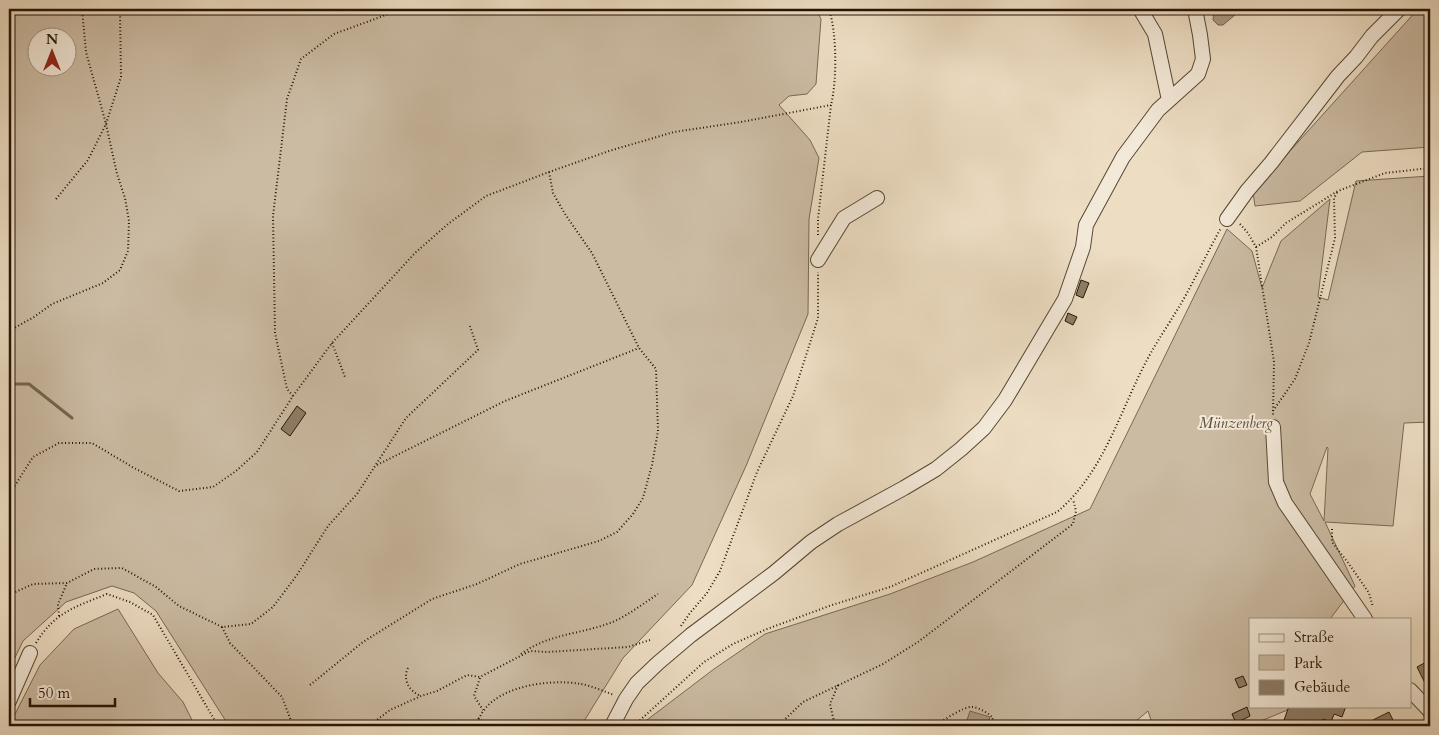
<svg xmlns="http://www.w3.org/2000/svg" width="1439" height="735" font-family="Cardo,serif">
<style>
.green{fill:#cbbba3;stroke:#786854;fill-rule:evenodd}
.water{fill:#a99982;stroke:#746450}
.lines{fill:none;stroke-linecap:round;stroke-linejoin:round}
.stream{stroke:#746450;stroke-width:3}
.building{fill:#8d7d67;stroke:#241504}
.minor-casing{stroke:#564734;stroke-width:16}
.path{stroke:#241504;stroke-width:2;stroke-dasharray:1 2.5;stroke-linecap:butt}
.minor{stroke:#f3e9d8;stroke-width:14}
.labels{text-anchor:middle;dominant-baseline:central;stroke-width:4;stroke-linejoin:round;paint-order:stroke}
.park-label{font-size:15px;font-style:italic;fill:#5e4f3c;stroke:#f3e9d8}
</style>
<rect width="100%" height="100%" fill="#edddc3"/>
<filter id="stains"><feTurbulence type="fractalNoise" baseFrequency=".004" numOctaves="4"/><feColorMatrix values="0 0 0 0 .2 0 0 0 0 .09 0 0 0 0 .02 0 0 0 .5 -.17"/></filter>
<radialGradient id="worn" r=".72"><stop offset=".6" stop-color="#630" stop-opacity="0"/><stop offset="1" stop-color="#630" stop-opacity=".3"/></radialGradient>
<path class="green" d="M9,9H816L821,19L816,84L807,94L789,96L779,105L810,140L819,158L809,219L808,314L746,466L692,585L623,658L581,726H229L156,611L134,593L112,586L66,602L23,641L9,670ZM38,38H68V68H38Z
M1418,9H1430V147L1362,152L1300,201L1255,206L1253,192Z
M1430,176V422L1404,423L1393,526L1325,522L1355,586L1330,619H1250V706H1297L1249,726H1153L1148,711L1130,726H639L714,669L765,634L890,594L973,562L1090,509L1227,229L1252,251L1262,288L1281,241L1330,199L1318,297L1328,300L1356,181ZM1327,447L1328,448L1324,521L1310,494Z
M118,609L158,673L183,702L195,726H9L40,665L74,629Z"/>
<path class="water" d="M1214,9H1242L1223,25H1218L1213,20Z
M970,711L990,717L987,726H965Z"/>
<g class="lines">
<path class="stream" d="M9,384H29L72,418"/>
</g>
<path class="building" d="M1081,280L1089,283L1083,298L1076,295Z
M1068,313L1077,317L1073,325L1065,321Z
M297,406L306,413L290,436L281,429Z
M1430,660V693L1417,667Z
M1243,676L1247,685L1239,688L1235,679Z
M1289,706H1346L1342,717L1334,714L1331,722L1323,719L1320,726L1312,723L1311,726H1282Z
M1247,707L1250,716L1236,723L1232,714Z
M1389,712L1396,726H1377L1373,720Z"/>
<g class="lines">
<g class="minor-casing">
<path id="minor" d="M1140,9L1155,34L1169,100
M1227,219L1247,191L1271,163L1338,76L1356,57L1372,36L1399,9
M818,260L844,218L877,198
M1273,427L1276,482L1285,503L1365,619
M1410,690L1430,711
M9,701L30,653
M612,726L626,699L637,683L658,663L691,635L774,573L811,542L838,524L904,488L936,469L961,449L984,428L1005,400L1065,299L1083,247L1086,225L1123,157L1158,110L1198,74L1203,59L1200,35L1195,9"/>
</g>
<path class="path" d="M1430,143V144
M56,199L88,160L106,124L121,77L120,11
M1240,224L1248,233L1256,247L1274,362L1273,415
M818,235V219L831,105C837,80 837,34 829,9
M1256,247L1272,237L1286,223L1338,191L1385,173L1430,168
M9,331L34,317L52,304L103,283L120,270L128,251L129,221L125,198L117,174L106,124L86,52L82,9
M332,343L345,377
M293,396L287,389L275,333L273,216L287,99L301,59L334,34L402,9
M1273,411L1295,379L1309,343L1335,238L1334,198L1338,191
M377,465L505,401L639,348
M9,495L33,457L59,443H92L134,468L179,491L213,487L236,471L257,452L293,396L332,343L415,253L448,224L486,196L549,172L609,151L674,132L741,122L831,105
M1332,529V542L1349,564L1369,593L1373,607
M9,595L33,584L67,583L94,569L122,568L156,587L179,606L222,627L251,624L273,607L297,575L328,526L357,494L406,418L478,350L470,326
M59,616L58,604L67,583
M681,626L690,613L707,593L720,571L757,472L793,396L818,318V272
M222,627L230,643L282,697L293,726
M36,643C55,612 75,607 107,594L130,602L153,615L218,726
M521,654C549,633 585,634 615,621C630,614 644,603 658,594
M408,668C402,680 410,692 421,696
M480,678L474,696L483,710
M310,685L363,642L432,599L477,584L520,564L599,541L617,532L633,514L643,498L652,465L658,431L656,369L639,348L592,253L565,214L553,193L549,172
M478,718L487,726
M369,726L390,710L421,696L437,691L467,675L480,677L530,651L547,652L628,647L650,640
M477,726C484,687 548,678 581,684C592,686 603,691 614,695
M631,726L638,722L704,662L733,644L767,629L832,605L890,587L1057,512C1104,473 1120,410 1148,358C1160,336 1175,315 1187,293C1199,271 1209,249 1221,228
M778,726L803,702L883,664L918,642L1073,524L1076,511L1073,499
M835,726L830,704L838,685
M935,726C942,721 963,707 971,707C979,707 988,713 993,718L990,726"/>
<use href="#minor" class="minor"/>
</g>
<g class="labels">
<g class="park-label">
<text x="1236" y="423">Münzenberg</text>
</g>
</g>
<rect width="1439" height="735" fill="none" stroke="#edddc3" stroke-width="30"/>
<rect x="10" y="10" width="1419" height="715" fill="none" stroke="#241504" stroke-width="2.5"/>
<rect x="15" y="15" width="1409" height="705" fill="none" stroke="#241504"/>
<rect x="1249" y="618" width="162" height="90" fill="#f3e9d8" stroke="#a09483"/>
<rect x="1259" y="634" width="25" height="8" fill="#f3e9d8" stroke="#a09483"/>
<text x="1294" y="642" font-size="15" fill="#241504">Straße</text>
<rect x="1259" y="655" width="25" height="15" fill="#cbbba3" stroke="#a09483"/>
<text x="1294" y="668" font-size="15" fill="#241504">Park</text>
<rect x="1259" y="680" width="25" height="15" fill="#8d7d67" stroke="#a09483"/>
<text x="1294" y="692" font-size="15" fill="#241504">Gebäude</text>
<g transform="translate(52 52)"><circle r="24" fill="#f3e9d8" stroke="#a09483"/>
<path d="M0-4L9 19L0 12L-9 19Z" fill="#8f2418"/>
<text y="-8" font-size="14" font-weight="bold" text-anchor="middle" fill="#241504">N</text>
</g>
<path d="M30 698v8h85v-8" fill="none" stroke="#241504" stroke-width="2.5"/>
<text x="38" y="698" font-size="15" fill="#241504" stroke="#f3e9d8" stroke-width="4" paint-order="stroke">50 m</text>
<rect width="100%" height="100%" filter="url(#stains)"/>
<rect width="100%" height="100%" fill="url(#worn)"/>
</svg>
